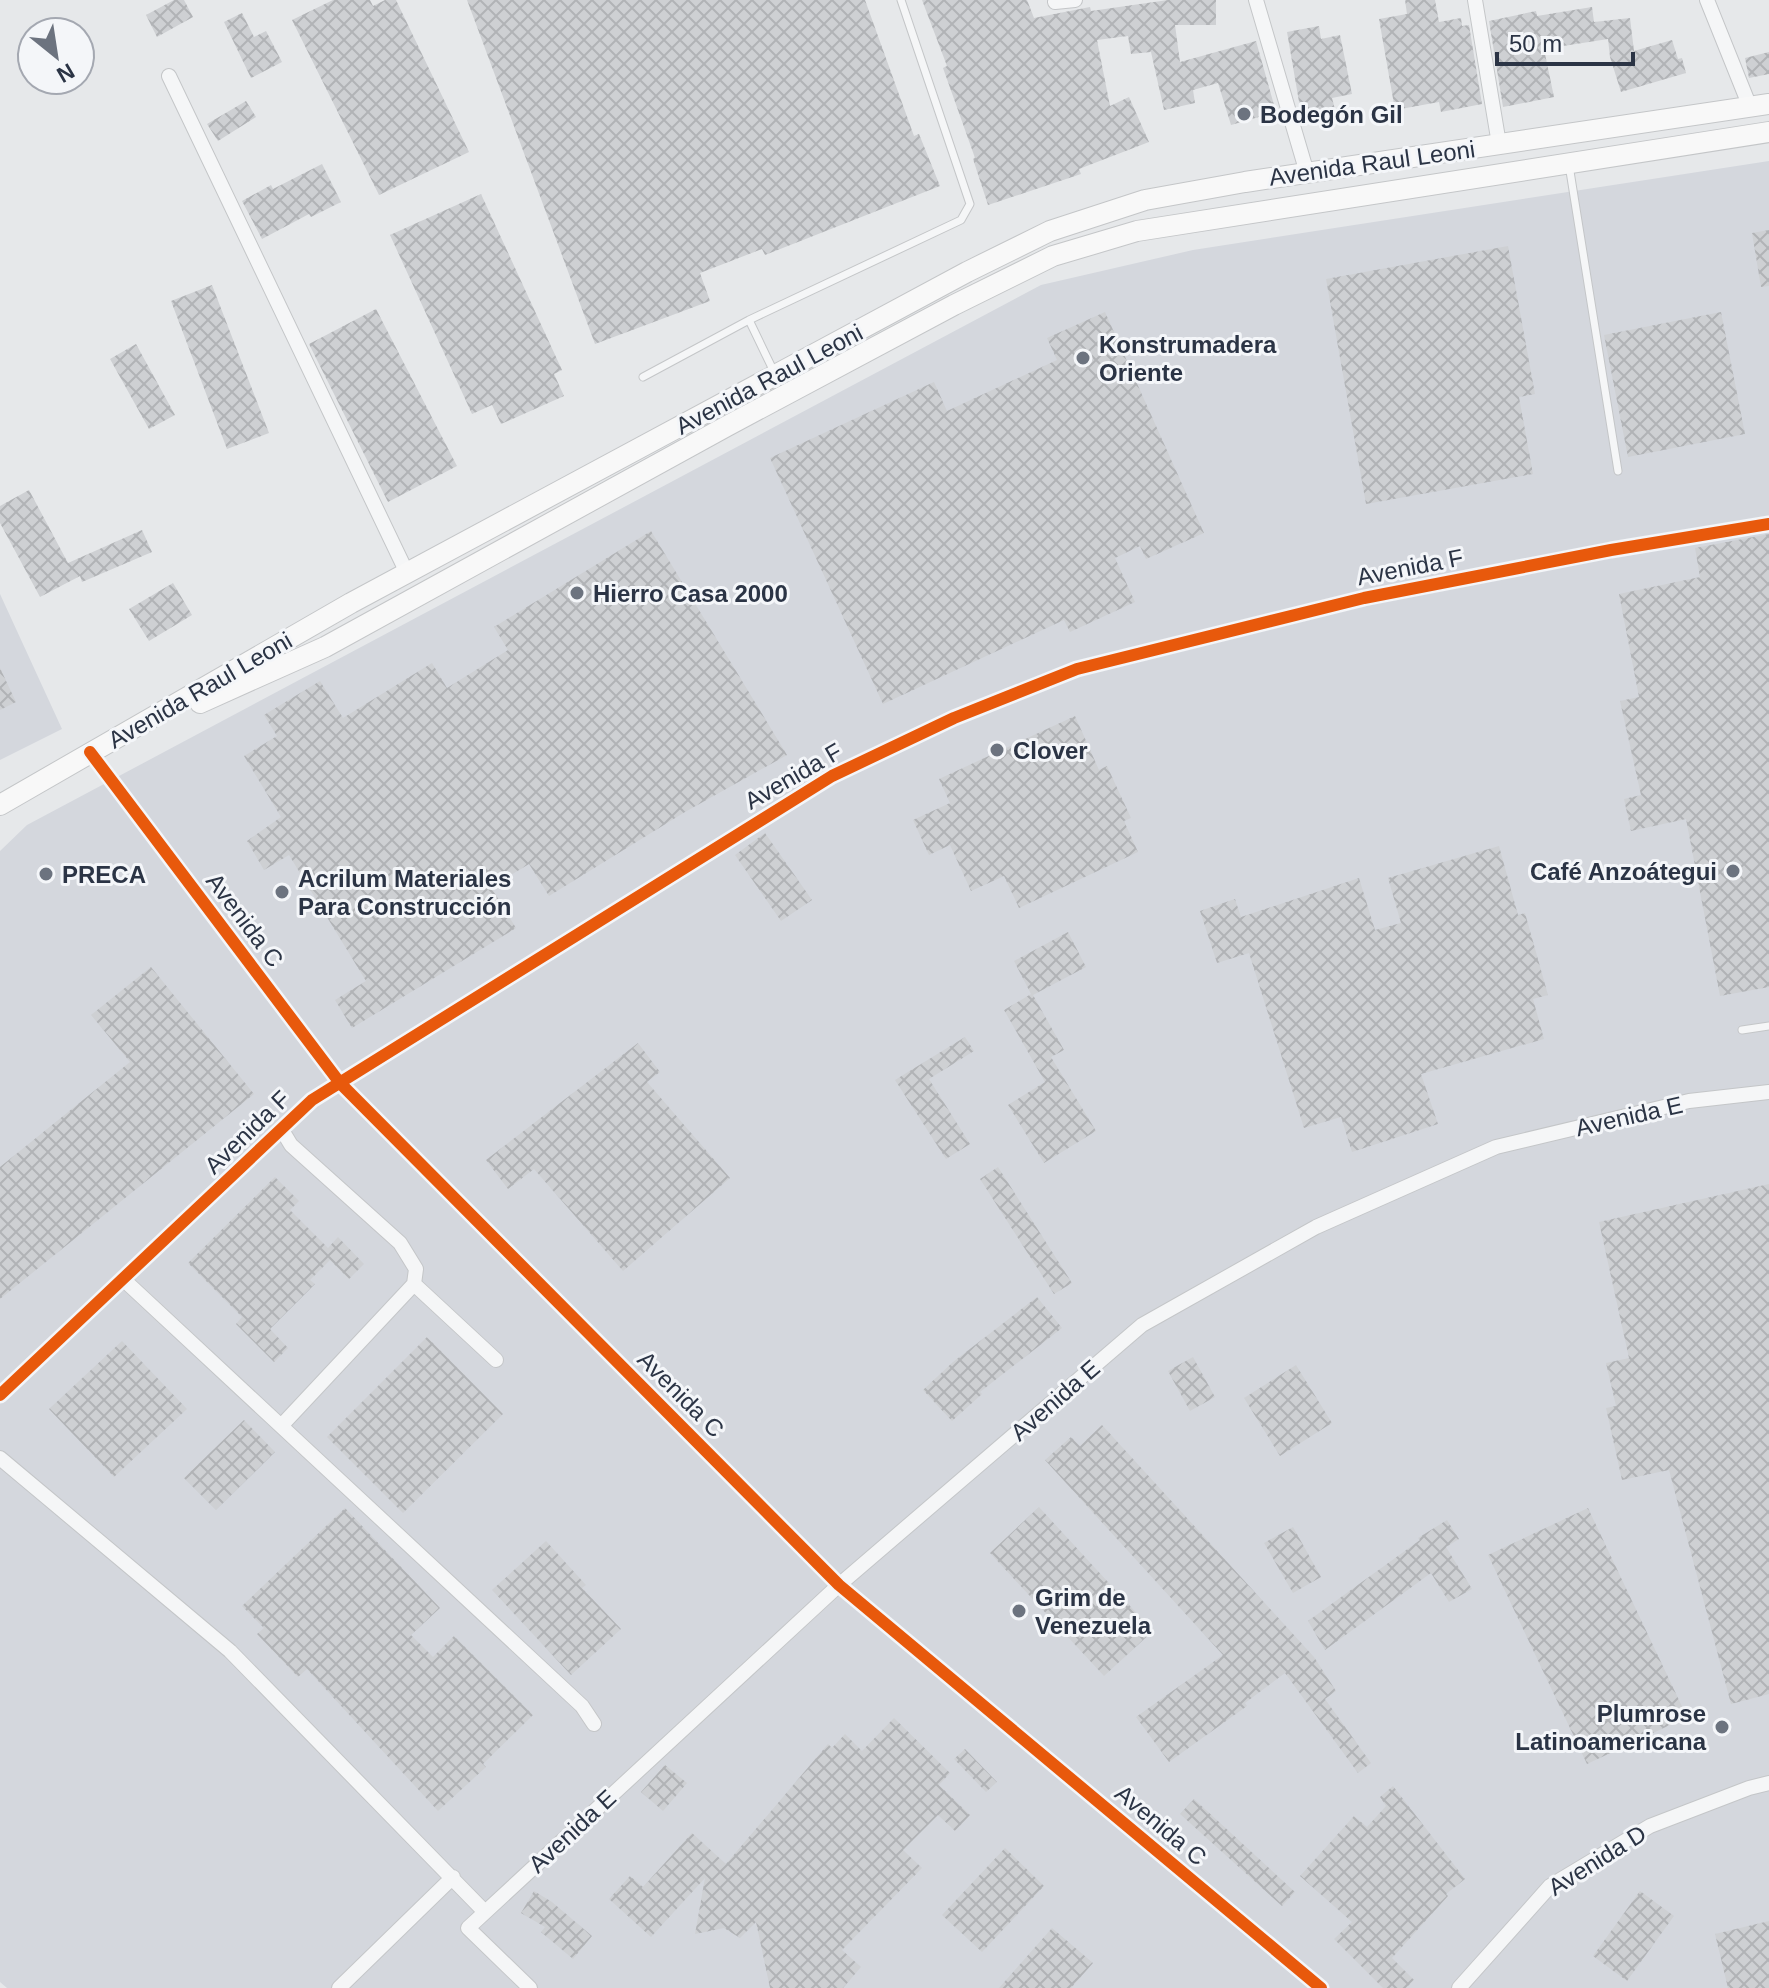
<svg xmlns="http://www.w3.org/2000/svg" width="1769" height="1988" font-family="Helvetica,sans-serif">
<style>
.built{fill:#d4d7dd}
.building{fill:url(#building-cross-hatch)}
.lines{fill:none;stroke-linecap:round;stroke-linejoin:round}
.lane-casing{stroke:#c4c6c8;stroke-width:9}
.street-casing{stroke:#c4c6c8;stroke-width:16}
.secondary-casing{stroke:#c4c6c8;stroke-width:22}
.lane{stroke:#f5f6f7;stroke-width:7}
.street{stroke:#f5f6f7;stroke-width:14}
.secondary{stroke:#f8f8f8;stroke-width:20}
.cycleway-casing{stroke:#f4f6f9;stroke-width:17}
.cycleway{stroke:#e8590c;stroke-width:12}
.poi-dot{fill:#6c737f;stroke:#f4f6f9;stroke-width:3}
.labels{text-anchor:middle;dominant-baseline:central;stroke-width:6;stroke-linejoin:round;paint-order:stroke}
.poi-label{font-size:24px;font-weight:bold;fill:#2b3445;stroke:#f4f6f9;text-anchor:start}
.street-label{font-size:24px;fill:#2b3445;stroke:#f4f6f9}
</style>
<defs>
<pattern id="building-cross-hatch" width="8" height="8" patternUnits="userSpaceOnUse" patternTransform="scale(2)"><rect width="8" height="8" fill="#ced0d3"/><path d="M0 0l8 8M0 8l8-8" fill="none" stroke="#b1b3b6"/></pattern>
</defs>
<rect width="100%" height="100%" fill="#e6e8ea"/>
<path class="built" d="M1769,161V1988H7L0,1982V851L27,825L1041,285L1193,250Z
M0,594L62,729L0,760Z"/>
<path class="building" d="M174,0H184L193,17L157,37L146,15Z
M333,0H370L373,6L385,0H396L469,152L379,195L292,20Z
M467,0H865L914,136L919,134L940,186L765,255L762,249L700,273L710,301L595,344Z
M922,0H1027L1034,18L1090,7L1091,11L1168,0H1216V25H1175L1180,62L1256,41L1276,112L1231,125L1218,83L1193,90L1195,103L1164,110L1151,52L1131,54L1128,36L1097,40L1110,106L1129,97L1149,142L1079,169L1081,174L988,205L973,159L975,158L943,68L947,66Z
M1405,0H1435L1439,22L1461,18L1462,26L1469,25L1482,104L1441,112L1439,102L1395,110L1379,19L1407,14Z
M1592,7L1594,22L1630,18L1634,51L1672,40L1678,59L1682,58L1686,73L1621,92L1610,57L1608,39L1544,49L1554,97L1503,107L1489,21L1536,11L1537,16Z
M242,13L254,37L266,31L282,62L251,78L224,22Z
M1319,26L1321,39L1340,35L1352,94L1332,98L1337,117L1303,125L1287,32Z
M1769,52V74L1749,78L1745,58Z
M246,101L256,117L218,141L207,124Z
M322,164L341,202L311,217L309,214L262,239L242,201L271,185L273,189Z
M481,194L562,370L554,374L564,396L501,424L492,405L472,414L390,235Z
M1769,230V286L1761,287L1752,233Z
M1508,246L1535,394L1519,397L1533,474L1366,504L1326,279Z
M212,285L269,433L227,449L171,301Z
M376,309L457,466L388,502L309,344Z
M1105,312L1204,533L1146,559L1140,546L1115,558L1135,602L1070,632L1064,620L883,704L770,458L934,382L947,411L1057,360L1047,338Z
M1721,312L1745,434L1628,457L1604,335Z
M136,344L175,415L149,429L110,359Z
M29,490L68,563L142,530L152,552L82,582L80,576L40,597L0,523V506Z
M651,531L787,755L685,812L549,896L529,864L491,887L516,928L352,1028L335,1000L366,981L289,855L264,870L247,841L281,817L244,756L277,736L264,715L320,681L343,718L432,663L447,688L508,650L494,627Z
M1769,534V987L1720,996L1686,819L1631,831L1624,799L1641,795L1620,701L1639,697L1619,594L1700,577L1695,548Z
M173,583L192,615L149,641L129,609Z
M0,668L16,702L0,710Z
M1075,716L1099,770L1107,766L1131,818L1124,821L1138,852L1019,908L1004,876L971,891L950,845L929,855L913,820L950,803L939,779Z
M765,833L812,900L781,921L735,855Z
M1499,846L1518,915L1525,913L1548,995L1533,999L1544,1039L1421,1074L1438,1124L1352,1152L1341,1117L1304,1128L1249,953L1217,963L1200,911L1235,899L1241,917L1359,878L1375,930L1401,923L1388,878Z
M1068,932L1086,967L1033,995L1064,1050L1051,1057L1096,1131L1044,1163L1008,1105L1045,1082L1004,1010L1031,994L1014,961Z
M151,967L254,1094L0,1299V1167L130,1062L91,1015Z
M965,1037L974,1051L929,1079L970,1144L946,1159L895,1080Z
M638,1043L660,1072L647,1082L730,1178L623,1271L534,1169L508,1189L486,1160Z
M998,1167L1072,1283L1054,1294L980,1179Z
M275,1177L299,1201L290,1210L328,1248L338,1237L364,1264L349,1279L330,1260L310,1280L315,1284L270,1329L288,1348L274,1362L236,1324L242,1317L188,1263Z
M1769,1184V1694L1731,1704L1669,1470L1622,1480L1606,1408L1616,1406L1606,1363L1629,1358L1599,1222Z
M1037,1297L1062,1328L980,1392L982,1394L952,1421L923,1390L953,1362Z
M427,1337L503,1414L403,1513L327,1437Z
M122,1341L187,1409L114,1477L49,1409Z
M1193,1357L1215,1397L1190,1411L1168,1371Z
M1296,1365L1332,1423L1280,1456L1244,1398Z
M244,1420L275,1452L216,1510L184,1478Z
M1102,1425L1314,1657L1336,1691L1325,1699L1371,1763L1358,1773L1285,1673L1245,1703L1247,1706L1169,1762L1136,1717L1223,1655L1045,1460L1071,1437L1080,1446Z
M1039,1507L1153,1631L1104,1676L990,1553Z
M345,1508L440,1608L411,1635L433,1657L454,1636L533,1715L483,1764L486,1767L438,1811L307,1669L298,1677L257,1634L264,1628L242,1606Z
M1588,1508L1687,1717L1587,1764L1488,1555Z
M1447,1520L1459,1539L1446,1547L1472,1589L1449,1602L1431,1573L1325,1650L1308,1621L1420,1540L1418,1538Z
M1293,1527L1321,1577L1293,1593L1264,1543Z
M546,1541L586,1585L582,1588L621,1629L571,1675L492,1590Z
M894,1718L950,1773L939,1785L970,1815L955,1831L938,1815L903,1850L922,1868L842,1950L861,1967L843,1988H770L756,1922L740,1938L724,1928L695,1934L705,1878L651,1937L609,1899L630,1876L643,1887L692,1833L726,1864L828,1744L832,1748L845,1734L862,1751Z
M965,1749L997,1782L986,1792L954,1759Z
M665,1765L687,1783L663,1811L641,1792Z
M1393,1786L1465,1879L1446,1894L1448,1896L1392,1958L1414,1980L1406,1988H1383L1334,1939L1352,1922L1300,1876L1354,1816L1367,1827L1386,1806L1380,1797Z
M1194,1799L1295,1892L1282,1906L1180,1814Z
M1005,1848L1044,1886L982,1952L942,1915Z
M534,1891L552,1902L592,1936L573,1959L541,1932L545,1927L521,1913Z
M1640,1891L1674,1916L1627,1981L1593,1956Z
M1769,1921V1988H1728L1715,1934Z
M1052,1928L1093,1963L1071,1988H999Z"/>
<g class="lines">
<g class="lane-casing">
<path id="lane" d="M1569,165L1618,471
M749,320L775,374
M643,377L749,320L961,220L970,204L901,0
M1742,1030L1769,1026"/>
</g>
<g class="street-casing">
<path id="street" d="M1256,0L1307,173
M1475,0L1499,144
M1707,0L1750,107
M1055,2L1075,0
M169,76L407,573
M90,752L340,1083L839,1585L1321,1988
M123,1279L582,1706L594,1724
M414,1284L496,1360
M0,1395L312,1100L832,776L954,718L1077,669L1364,598L1611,550L1769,524
M282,1425L414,1284L416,1269L400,1243L291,1145L282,1130
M0,1458L230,1651L485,1912
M339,1988L453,1877
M530,1988L468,1928L839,1585L1142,1325L1316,1227L1496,1147L1689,1101L1769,1092
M1459,1988L1550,1886L1650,1826L1749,1788L1769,1783"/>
</g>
<g class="secondary-casing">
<path id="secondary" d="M200,703L325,647L727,426L954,305L1053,256L1137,231L1769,132
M0,805L351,603L967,272L1050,231L1145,200L1245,182L1769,104"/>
</g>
<use href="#lane" class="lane"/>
<use href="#street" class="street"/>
<use href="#secondary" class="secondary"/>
<g class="cycleway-casing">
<path id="cycleway" d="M90,752L340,1083L839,1585L1321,1988
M0,1395L312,1100L832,776L954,718L1077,669L1364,598L1611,550L1769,524"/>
</g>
<use href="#cycleway" class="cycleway"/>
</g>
<g class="poi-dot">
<circle cx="1244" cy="114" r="8"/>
<circle cx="1083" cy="358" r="8"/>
<circle cx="577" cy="593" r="8"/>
<circle cx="997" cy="750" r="8"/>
<circle cx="1733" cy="871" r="8"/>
<circle cx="46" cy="874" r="8"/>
<circle cx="282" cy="892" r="8"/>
<circle cx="1019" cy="1611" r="8"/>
<circle cx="1722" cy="1727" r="8"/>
</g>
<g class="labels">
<g class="poi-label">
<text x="1260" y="114">Bodegón Gil</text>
<text x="1099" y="344">Konstrumadera<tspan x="1099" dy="28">Oriente</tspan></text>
<text x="593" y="593">Hierro Casa 2000</text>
<text x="1013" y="750">Clover</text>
<text x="1717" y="871" text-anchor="end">Café Anzoátegui</text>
<text x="62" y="874">PRECA</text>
<text x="298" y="878">Acrilum Materiales<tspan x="298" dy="28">Para Construcción</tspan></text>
<text x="1035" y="1597">Grim de<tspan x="1035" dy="28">Venezuela</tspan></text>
<text x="1706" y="1713" text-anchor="end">Plumrose<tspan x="1706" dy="28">Latinoamericana</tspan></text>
</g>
<g class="street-label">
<text transform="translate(1372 163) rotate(-8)">Avenida Raul Leoni</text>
<text transform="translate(769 379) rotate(-28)">Avenida Raul Leoni</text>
<text transform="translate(1410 567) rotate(-11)">Avenida F</text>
<text transform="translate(200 690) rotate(-30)">Avenida Raul Leoni</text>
<text transform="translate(793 776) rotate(-30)">Avenida F</text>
<text transform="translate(245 920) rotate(53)">Avenida C</text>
<text transform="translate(1629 1116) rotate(-13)">Avenida E</text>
<text transform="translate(247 1132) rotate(-44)">Avenida F</text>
<text transform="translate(681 1394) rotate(45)">Avenida C</text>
<text transform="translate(1055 1400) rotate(-41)">Avenida E</text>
<text transform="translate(1161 1825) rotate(40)">Avenida C</text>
<text transform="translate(572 1831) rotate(-43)">Avenida E</text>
<text transform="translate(1597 1860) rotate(-32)">Avenida D</text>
</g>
</g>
<g transform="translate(56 56) rotate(150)"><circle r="38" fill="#f4f6f9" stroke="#a4a8b1" stroke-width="2"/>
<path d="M0-6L14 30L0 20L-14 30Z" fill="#6c737f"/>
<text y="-12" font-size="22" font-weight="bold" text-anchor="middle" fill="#2b3445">N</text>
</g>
<path d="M1497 52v12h136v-12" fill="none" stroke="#2b3445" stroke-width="4"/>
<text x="1509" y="52" font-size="24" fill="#2b3445" stroke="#f4f6f9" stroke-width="6" paint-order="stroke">50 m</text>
</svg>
